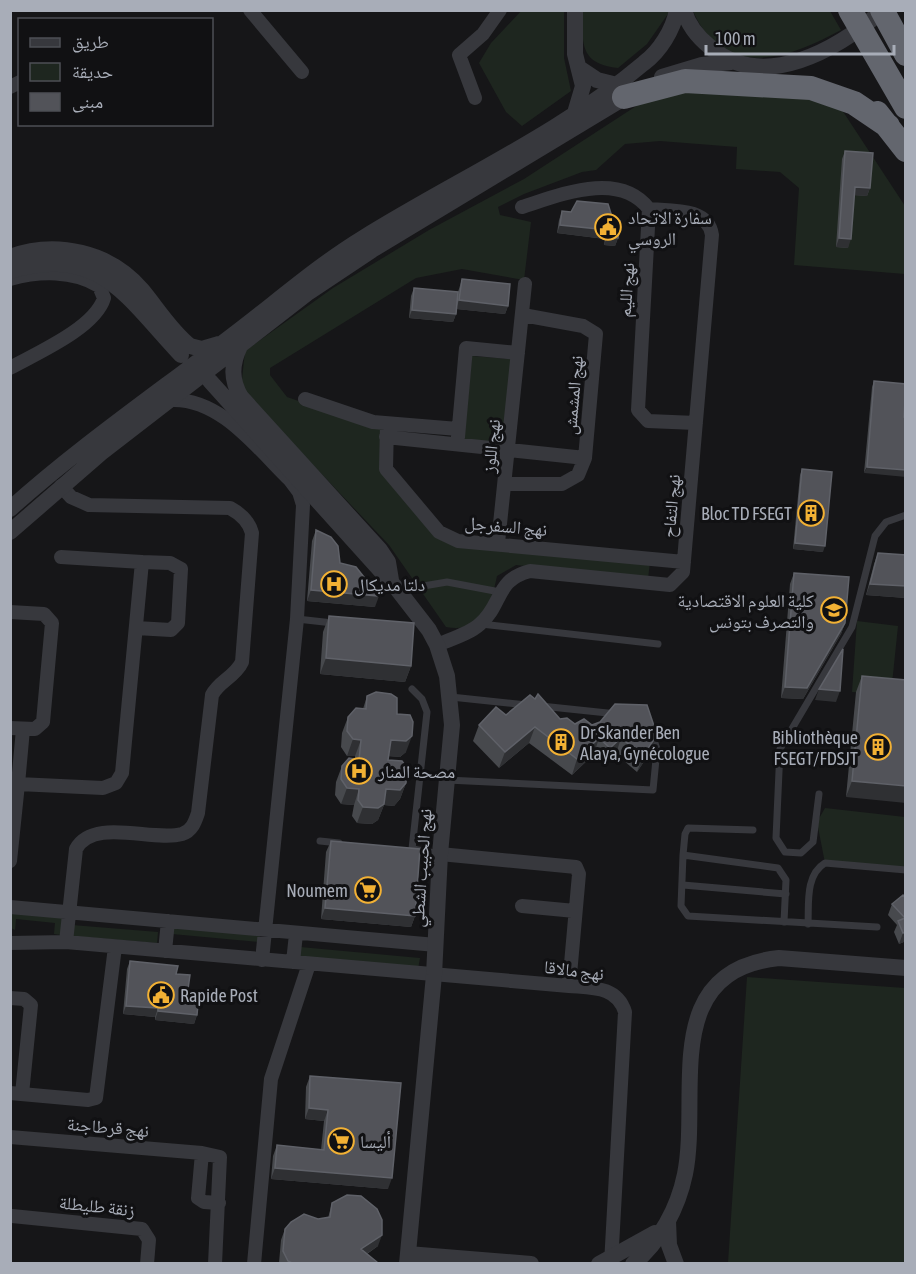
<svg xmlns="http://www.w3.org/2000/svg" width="916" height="1274" font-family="'Asap Condensed','Noto Naskh Arabic',sans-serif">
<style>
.green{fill:#1e261f}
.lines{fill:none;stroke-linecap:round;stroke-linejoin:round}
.service{stroke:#37383d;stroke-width:7}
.minor{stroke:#37383d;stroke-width:14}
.tertiary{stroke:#37383d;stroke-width:16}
.motorway{stroke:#63666e;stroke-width:24}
.wall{fill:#47494d}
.shaded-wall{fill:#2f3033}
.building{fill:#525359;stroke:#5f6168;stroke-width:1.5}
.labels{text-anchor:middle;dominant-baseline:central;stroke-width:6;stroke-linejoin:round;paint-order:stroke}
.poi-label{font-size:18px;fill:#a8adb8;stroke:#111113;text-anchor:start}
.street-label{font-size:18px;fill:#a8adb8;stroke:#111113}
</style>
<rect width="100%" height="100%" fill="#161618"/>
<path class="green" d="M522,10L564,11V58L571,91L522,126L506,112L479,63L491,43Z
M583,11H670L647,44L618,68C579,64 582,42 583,11Z
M693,11H830L841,30C788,59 724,81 693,11Z
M679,91L810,98L842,110L905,206V274L794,265L799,188L780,172L736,169L737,147L660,141L625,144L596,170L582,172L524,194L498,207L500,215L531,222L524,280L462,269L416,278L270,368V375L287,397L383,430L381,469L444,542L650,562L648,579L516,565L497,576C491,605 481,634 446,627L389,545L241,389L245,351L333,288L429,230L524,179L647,99Z
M472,356L511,359L503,444L464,440Z
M857,621L898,626L892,684L905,696L852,692Z
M825,808L905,817V869L825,863L817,822Z
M10,913L63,917L61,935L54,934L55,923L16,919L15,930L11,928Z
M72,925L158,932L157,943L71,936Z
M173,927L260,935L259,942L172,934Z
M300,947L420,958L418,969L299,957Z
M747,977L905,988V1263H728Z"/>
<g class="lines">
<path class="service" d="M400,590L447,582L500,592
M297,619L333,623
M481,624L658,644
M412,689L422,699L427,712L412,849
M451,697L527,705
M541,706L617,714
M447,780L653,790L657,749L652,734
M819,794L813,842L801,853L785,852L776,838L780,749L852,627L875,536L886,522L906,515
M753,830L688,828L685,834L683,855L778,868L786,880L784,922
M320,841L339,843
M413,849L440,854
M683,855L681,906L688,916L877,927
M683,885L786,894
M808,924C809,904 805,875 825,863L906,870"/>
<path class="minor" d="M250,10L302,72
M10,87L20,82
M475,98L459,55L483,34L500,10
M522,207C560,195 619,170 649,209L638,410L648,421L696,423
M10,279C39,271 73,270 99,286L104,298C95,328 37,353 10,368
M305,399L373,422L458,429
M170,400C220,397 257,448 290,480L299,492L303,505L297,619L262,960
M387,424L386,469L439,532L458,541L684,562
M386,437L585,458
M458,437L466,348L518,353
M505,484H562L578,475L585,458L596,334L583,326L523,315
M61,486L71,497L89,505L230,508C241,514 249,521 252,533L242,662C235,677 219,681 212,695L198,813C195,822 192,831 182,834C153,842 93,817 76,849L66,942
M498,543L525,284
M10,612L44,614L52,623L43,722L35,729L10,728
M136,628L171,630L178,623L181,569L170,563L142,562
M437,645C451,639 469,634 480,624C503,604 495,580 530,571L670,585L683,572L712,235C708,207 671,211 649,209
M18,784L23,729
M440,854L576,867L579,874L569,986
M10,861L18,784L103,788L116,783L122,773L142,562L61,557
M522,906L575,911
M10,907L436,945
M10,943L66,942L569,986C592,988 617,986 625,1012L611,1264
M165,951L168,921
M293,962L296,934
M10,998L24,999L31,1005L22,1094
M10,1093L88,1100L96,1098L115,947
M10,1137L202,1153L220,1157L215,1264
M202,1153L198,1198L204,1202L219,1203
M12,1216L142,1229L149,1240L147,1264
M254,1264L271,1079L309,964"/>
<path class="tertiary" d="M575,10V54L583,86L575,113
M684,10C688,25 699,38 710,47C764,93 838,49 883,10
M579,68L597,80L617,85
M662,77L702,65L731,62
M10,257C56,240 110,252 142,290C157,308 171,331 190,346L202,349L219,344
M10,271C100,244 126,297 181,355
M240,346C231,365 231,380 241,397L380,550L388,562L391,580
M210,381L398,590L429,630L437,645L447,676L452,725L440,854L434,975L407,1264
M10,509C78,448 153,396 225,341C271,307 314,268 363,238C456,180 560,134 644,63C660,51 673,30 677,10
M10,532L101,453L309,292L372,250L634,92
M668,1221L669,1245L676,1264
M408,1254L531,1264
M599,1264L655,1233
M633,1264C660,1242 678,1208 685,1174C701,1094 658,971 779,958L906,968"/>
<path class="motorway" d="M850,10L906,107
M882,10L906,54
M624,97L685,81L811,88L854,103L888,126
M877,113L906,150"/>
</g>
<path class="wall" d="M845,151L870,188L867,196L854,195L848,248L836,247L842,159Z
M562,211L571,212L618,238L615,246L604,245L605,239L557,233L559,220Z
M462,279L508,306L505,314L457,309L456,314L453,322L409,318L411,296L414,288L458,292Z
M874,381L906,384L864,473L872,387Z
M802,469L823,552L793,549L800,475Z
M316,530L340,563L375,607L307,601L312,541Z
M878,553L906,555V598L866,595L874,564Z
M794,573L845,623L841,634L803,699L781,698L790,584Z
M329,616L411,666L405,682L320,674L323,632Z
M862,676L906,680L846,797L856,692Z
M367,696L397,714L406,752L400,757L389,756L388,760L406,783L400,799L394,806L384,805L378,820L372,824L357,823L352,816L354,805L341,804L335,795L336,782L342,766L355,759V756H347L341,747L342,733L348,717L363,709Z
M506,715L560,719L575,724L592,725L651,751L637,772L616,754L604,764L594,754L572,775L529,743L499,768L473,741L479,725Z
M331,841L415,916L411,927L321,919L326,852Z
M906,899V941L899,944L894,932L897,925L888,915L892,904Z
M130,961L176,974L186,1003L197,1015L194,1024L155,1020V1017L123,1014L127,969Z
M310,1076L388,1189L271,1179L273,1156L277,1145L321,1150L324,1121L305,1119L306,1087Z
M332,1203L378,1246L367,1254L377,1263H279L281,1240L285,1229L318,1219L328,1218Z"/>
<path class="shaded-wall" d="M855,187L870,188L867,196L852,195Z
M560,225L608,230L605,239L557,233Z
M607,237L618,238L615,246L604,245Z
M839,238L851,239L848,248L836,247Z
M459,300L508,306L505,314L456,309Z
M412,310L456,314L453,322L409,318Z
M867,467L906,470V477L864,473Z
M795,543L825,546L823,552L793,549Z
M870,584L906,586V598L866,595Z
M311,590L379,596L375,607L307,601Z
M845,623L841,634L803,699L781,698L785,687Z
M326,658L411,666L405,682L320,674Z
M819,689L840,691L836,702L815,700Z
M535,727L529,743L499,768L505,752Z
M657,735L651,751L637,772L643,756Z
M412,736L406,752L400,757L385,756L391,740Z
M599,738L594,754L572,775L577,759Z
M621,738L616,754L604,764L610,748Z
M353,739L361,740L355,756H347Z
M852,781L906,786V803L846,797Z
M406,783L400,799L394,806L384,805L378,820L372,824L357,823L363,807L386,789Z
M347,788L359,789L354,805L341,804Z
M325,908L415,916L411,927L321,919Z
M906,932V941L899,944L903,933Z
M126,1006L158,1008L155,1017L123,1014Z
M158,1011L197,1015L194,1024L155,1020Z
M309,1108L328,1110L324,1121L305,1119Z
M275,1168L392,1178L388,1189L271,1179Z
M382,1235L378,1246L357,1260L361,1249Z"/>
<path class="building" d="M845,151L873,153L870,188L855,187L851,239L839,238Z
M577,201L608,204L613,220L620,221L618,238L607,237L608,230L560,225L562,211L571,212Z
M462,279L510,284L508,306L459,300Z
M414,288L458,292L456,314L412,310Z
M874,381L906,384L904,417H906V470L867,467Z
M802,469L832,472L825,546L795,543Z
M316,530L331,537L338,546L340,563L356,567L379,596L311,590Z
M878,553L906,555V586L870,584Z
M794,573L849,577L845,623L807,688L785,687Z
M329,616L414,623L411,666L326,658Z
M843,649L840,691L819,689Z
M862,676L906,680V786L852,781Z
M376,692L391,694L397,698V714L410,715L413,722L412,736L406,741L391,740L388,760L402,761L407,768L406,783L400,790L386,789L384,804L378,808L363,807L358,800L359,789L347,788L341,779L342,766L349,758L359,760L361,740L353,739L347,731L348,717L356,708L366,709L367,696Z
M538,694L560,719L567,718L575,724L584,719L592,725L600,722L615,704L647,705L657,735L643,756L621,738L610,748L599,738L577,759L535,727L505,752L479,725L496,707L506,715L530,695L535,699Z
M331,841L420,849L415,916L325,908Z
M903,895L906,899V932L903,933L898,921L905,918L892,904Z
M130,961L178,966L176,974L190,975L186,1003L198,1004L197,1015L158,1011V1008L126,1006Z
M310,1076L401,1083L392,1178L275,1168L277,1145L324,1150L328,1110L309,1108Z
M347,1195L361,1196L377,1209L382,1220V1235L361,1249L377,1262V1263H292L288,1261L283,1251L285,1229L291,1222L304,1214L318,1219L330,1217L332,1203Z"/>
<defs>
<g id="civic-ring" transform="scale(1.35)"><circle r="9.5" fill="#111113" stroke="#f2b134" stroke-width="1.5"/><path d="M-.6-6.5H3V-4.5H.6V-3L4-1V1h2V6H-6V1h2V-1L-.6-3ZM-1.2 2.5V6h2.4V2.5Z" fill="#f2b134"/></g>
<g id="building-ring" transform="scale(1.35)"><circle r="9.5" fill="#111113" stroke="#f2b134" stroke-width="1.5"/><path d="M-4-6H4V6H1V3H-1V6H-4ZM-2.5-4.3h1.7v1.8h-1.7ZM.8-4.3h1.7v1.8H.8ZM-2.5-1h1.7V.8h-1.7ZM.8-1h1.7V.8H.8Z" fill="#f2b134"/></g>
<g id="hospital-ring" transform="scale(1.35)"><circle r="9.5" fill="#111113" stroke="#f2b134" stroke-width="1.5"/><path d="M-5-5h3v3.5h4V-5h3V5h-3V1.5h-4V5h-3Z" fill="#f2b134"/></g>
<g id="university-ring" transform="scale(1.35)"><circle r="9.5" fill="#111113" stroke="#f2b134" stroke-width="1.5"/><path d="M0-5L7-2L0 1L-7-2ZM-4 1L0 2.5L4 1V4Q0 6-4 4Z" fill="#f2b134"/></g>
<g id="supermarket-ring" transform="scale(1.35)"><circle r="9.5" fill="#111113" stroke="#f2b134" stroke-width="1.5"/><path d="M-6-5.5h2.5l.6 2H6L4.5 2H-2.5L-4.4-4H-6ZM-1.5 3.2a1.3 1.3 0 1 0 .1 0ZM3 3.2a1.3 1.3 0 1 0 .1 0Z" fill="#f2b134"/></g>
</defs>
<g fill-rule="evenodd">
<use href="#civic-ring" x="608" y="227"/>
<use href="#building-ring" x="811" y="513"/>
<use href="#hospital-ring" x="334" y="584"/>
<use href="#university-ring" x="834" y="610"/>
<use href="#building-ring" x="561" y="742"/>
<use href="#building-ring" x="878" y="747"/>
<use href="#hospital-ring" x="359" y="771"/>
<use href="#supermarket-ring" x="368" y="890"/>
<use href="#civic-ring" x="161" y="995"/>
<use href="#supermarket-ring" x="341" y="1141"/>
</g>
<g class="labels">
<g class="poi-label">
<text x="628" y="217">سفارة الاتحاد<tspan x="628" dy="21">الروسي</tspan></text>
<text x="792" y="513" text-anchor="end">Bloc TD FSEGT</text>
<text x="354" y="584">دلتا مديكال</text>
<text x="814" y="600" text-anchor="end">كلية العلوم الاقتصادية<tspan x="814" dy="21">والتصرف بتونس</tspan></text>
<text x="580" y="732">Dr Skander Ben<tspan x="580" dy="21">Alaya, Gynécologue</tspan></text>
<text x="858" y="737" text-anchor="end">Bibliothèque<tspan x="858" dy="21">FSEGT/FDSJT</tspan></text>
<text x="378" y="771">مصحة المنار</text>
<text x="348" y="890" text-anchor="end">Noumem</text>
<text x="180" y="995">Rapide Post</text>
<text x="360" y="1141">أليسا</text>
</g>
<g class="street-label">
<text transform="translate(626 290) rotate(-86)">نهج الليم</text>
<text transform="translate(573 395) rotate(-85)">نهج المشمش</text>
<text transform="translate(491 446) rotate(-84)">نهج اللوز</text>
<text transform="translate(671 506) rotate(-85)">نهج التفاح</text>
<text transform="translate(506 526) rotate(5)">نهج السفرجل</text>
<text transform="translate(421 868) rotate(-86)">نهج الحبيب الشطي</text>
<text transform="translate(574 970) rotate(7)">نهج مالاقا</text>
<text transform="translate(108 1127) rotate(5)">نهج قرطاجنة</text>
<text transform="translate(97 1206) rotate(6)">زنقة طليطلة</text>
</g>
</g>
<rect width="916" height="1274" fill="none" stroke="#a8adb8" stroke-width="24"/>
<rect x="18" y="18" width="195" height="108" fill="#111113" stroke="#4d4f55" stroke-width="1.5"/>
<rect x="30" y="38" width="30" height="9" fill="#37383d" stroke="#4d4f55" stroke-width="1.5"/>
<text x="72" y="48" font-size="18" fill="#a8adb8">طريق</text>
<rect x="30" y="63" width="30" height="18" fill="#1e261f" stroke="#4d4f55" stroke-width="1.5"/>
<text x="72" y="78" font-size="18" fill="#a8adb8">حديقة</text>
<rect x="30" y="93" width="30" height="18" fill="#525359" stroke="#4d4f55" stroke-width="1.5"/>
<text x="72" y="108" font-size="18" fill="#a8adb8">مبنى</text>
<path d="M706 45v9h188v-9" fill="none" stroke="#a8adb8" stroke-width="3"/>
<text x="715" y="45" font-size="18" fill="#a8adb8" stroke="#111113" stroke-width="4.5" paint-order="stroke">100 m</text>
</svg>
